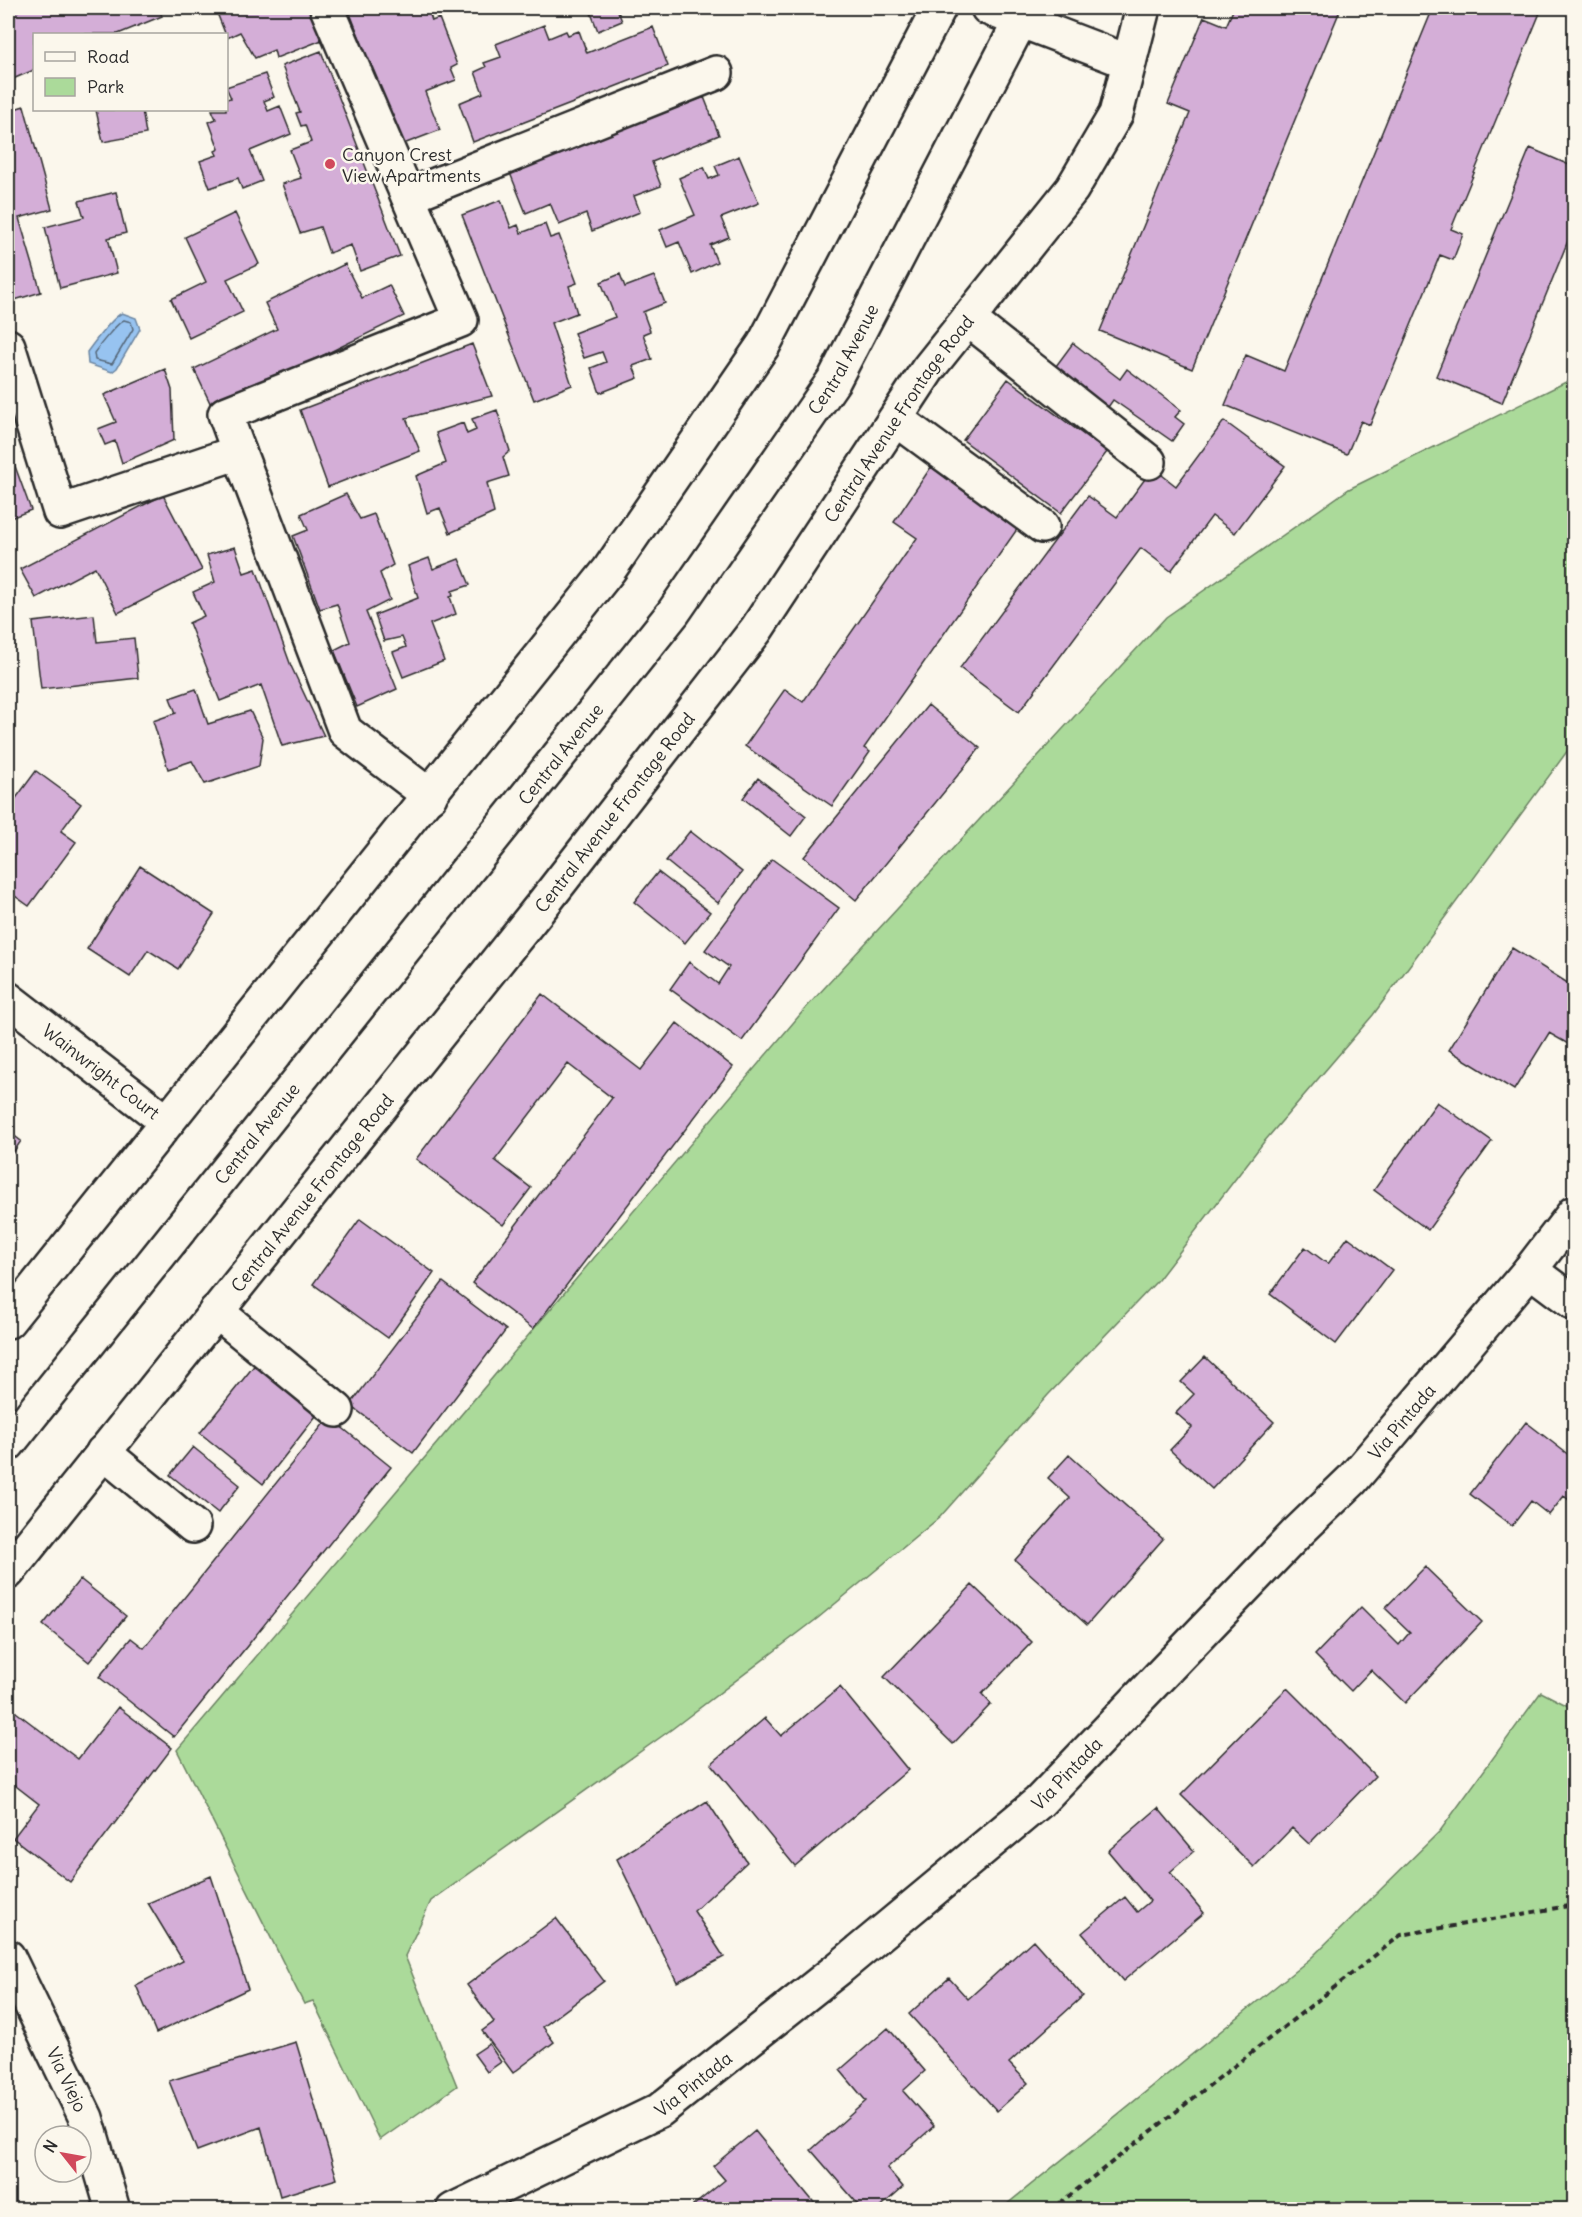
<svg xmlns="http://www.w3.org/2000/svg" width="1582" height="2217" font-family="Delius,sans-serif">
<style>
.green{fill:#abda9a;stroke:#6b8262;stroke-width:1.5}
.water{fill:#97c3f0;stroke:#6c86a1;stroke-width:1.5}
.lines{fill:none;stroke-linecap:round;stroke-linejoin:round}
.shore{stroke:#56687a;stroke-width:1.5}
.building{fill:#d4aed7;stroke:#2b2b2b;stroke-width:1.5}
.minor-casing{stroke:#2b2b2b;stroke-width:38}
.major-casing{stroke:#2b2b2b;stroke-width:38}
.path{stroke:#2b2b2b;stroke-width:4;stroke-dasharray:6 4.5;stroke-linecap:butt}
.minor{stroke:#fbf7ec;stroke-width:33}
.major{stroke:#fbf7ec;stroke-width:33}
.poi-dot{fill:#d1495b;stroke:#fbf7ec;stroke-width:2}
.labels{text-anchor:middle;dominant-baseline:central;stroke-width:5;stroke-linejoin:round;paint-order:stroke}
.poi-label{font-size:18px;fill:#2b2b2b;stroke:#fbf7ec;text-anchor:start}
.street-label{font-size:18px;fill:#2b2b2b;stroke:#fbf7ec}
</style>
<rect width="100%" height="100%" fill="#fbf7ec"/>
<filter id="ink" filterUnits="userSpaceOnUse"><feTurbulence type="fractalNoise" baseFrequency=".0167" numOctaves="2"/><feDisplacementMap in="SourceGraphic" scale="12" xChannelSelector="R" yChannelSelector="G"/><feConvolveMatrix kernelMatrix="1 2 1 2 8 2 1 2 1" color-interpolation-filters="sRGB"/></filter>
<g filter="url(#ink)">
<path class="green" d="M1574,378V742L1373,1015L1263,1143L1158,1280L1048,1395L940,1517L818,1618L672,1729L431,1901L405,1956L457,2086L380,2140L313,2001L304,2004L177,1750L804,1010L1166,617L1349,489Z
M1541,1692L1574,1709V2209H1001L1311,1958L1440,1831Z"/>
<path class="water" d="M122,313L136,318L140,329L117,368L112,372L88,364L87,352C95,341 112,318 122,313Z"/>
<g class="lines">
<path class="shore" d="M124,320L131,322L133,329L112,364L95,360L94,353C99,346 118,322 124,320Z"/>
</g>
<path class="building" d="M25,8H158L162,16L118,34H34V70L8,81V15Z
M215,8H311L322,40L276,58L274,50L255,58L240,32L227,38Z
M348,8H395L397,13L410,8H428L432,21L439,18L457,65L451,68L456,80L425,92L440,130L401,145Z
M589,8H620L617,9L622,21L598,31Z
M1234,8H1341L1192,369L1100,331L1190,113L1168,104L1204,17L1226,26Z
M1433,8H1542L1451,229L1463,234L1453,260L1440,255L1370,425L1361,421L1347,454L1225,405L1246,355L1284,371Z
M544,25L549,38L566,31L568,35L579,31L587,53L653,27L668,66L473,142L459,103L483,93L475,72L486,67L484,63L501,57L496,44Z
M321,51L400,256L360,271L351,245L329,253L320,227L300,233L282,184L301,178L290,150L311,142L305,125L301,126L296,113L300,112L282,66Z
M265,74L274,97L264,101L268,111L280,106L291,134L250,151L262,181L242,189L238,178L210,188L200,161L217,155L215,151L219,149L209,122L216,119L212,110H226V99L231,98L226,87Z
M704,97L719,135L652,162L661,186L634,196L640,212L592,231L586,214L559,225L550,203L526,213L510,173Z
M24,106L52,209L19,218L41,292L8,302V111Z
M96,110H142L146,134L103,142Z
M1530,148L1574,167V226L1502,403L1436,376Z
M739,156L759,203L721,218L729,237L710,245L717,262L692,274L679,242L667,247L660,230L695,215L679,178L704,167L709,179L719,175L715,166Z
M116,192L126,233L108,238L117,273L60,288L45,227L84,217L79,201Z
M501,200L511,228L518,225L521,233L545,224L550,238L559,235L577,283L569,286L577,313L551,323L572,385L534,400L462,215Z
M235,213L259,264L227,279L243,312L189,338L171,299L206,282L185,237Z
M345,264L362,298L389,285L404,316L213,409L194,369L277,329L265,303Z
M620,274L625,287L654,276L665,303L643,312L650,331L643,334L652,359L633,366L638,378L600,393L591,368L606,362L602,352L584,358L574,333L615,317L601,282Z
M1073,343L1120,379L1127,369L1181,410L1175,417L1184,424L1172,441L1113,400L1106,410L1053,370Z
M472,344L492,396L406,418L420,451L328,487L300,410Z
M165,369L172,390L174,440L122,463L115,441L105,445L98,429L116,422L104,395Z
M1008,379L1107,452L1061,513L963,440Z
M497,410L510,451L503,457L509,476L487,483L494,513L450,533L440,508L427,513L416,476L446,463L436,433L463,423L467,434L476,430L472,419Z
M1224,421L1285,466L1235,533L1212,516L1171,571L1141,548L1019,712L960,668L1088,496L1117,517L1153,468L1176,486Z
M8,447L31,510L8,519Z
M931,467L1018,528L864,748L870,752L832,806L745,746L785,689L803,702L917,538L894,522Z
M346,494L360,519L374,514L393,565L380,573L390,600L366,612L397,689L357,707L334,650L350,642L337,604L320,609L293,536L308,530L301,514Z
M163,495L202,570L118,613L95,567L36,598L20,569Z
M235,547L244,573L256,569L291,666L324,736L282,746L261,685L220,701L189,623L204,616L193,592L215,582L207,555Z
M429,558L433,569L459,559L470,585L452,591L453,596L450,597L456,614L430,624L444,661L403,677L393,652L406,647L402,637L384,641L375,615L418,598L408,566Z
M94,615L97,642L134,638L138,678L41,689L33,622Z
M196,689L208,724L250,711L263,738L259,766L205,784L192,761L168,769L153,721L176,713L170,698Z
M928,705L980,748L856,900L804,857Z
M36,771L81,804L61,831L76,842L29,906L8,891V809Z
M758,778L806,816L791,836L743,798Z
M690,831L742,872L718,903L666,861Z
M772,859L839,908L742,1041L670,989L689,962L718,984L729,967L705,950Z
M140,866L214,914L178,969L148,950L130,977L87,949Z
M658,872L710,912L685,943L634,902Z
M1512,948L1574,987V1039L1570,1045L1549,1033L1514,1090L1449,1050Z
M542,994L641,1070L677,1023L733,1067L533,1329L472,1283L612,1098L568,1064L495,1160L531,1188L503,1225L416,1159Z
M1437,1102L1492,1141L1428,1230L1374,1190Z
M8,1131L21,1141L8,1160Z
M360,1219L434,1273L388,1338L313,1284Z
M1348,1237L1392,1270L1336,1344L1270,1294L1305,1247L1328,1264Z
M443,1282L506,1330L413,1453L350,1405Z
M1205,1357L1274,1422L1212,1489L1170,1450L1192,1427L1176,1413L1194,1394L1181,1382Z
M257,1362L319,1412L263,1484L200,1433Z
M329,1417L391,1467L174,1737L99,1677L131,1638L144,1648Z
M1526,1422L1574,1459V1504L1564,1496L1549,1515L1531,1501L1512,1526L1470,1494Z
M193,1447L240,1485L218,1513L170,1475Z
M1069,1455L1163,1539L1087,1625L1015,1560L1070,1498L1048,1478Z
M1425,1567L1482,1622L1405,1703L1371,1670L1351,1691L1315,1655L1361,1607L1399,1645L1410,1632L1385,1608Z
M80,1579L126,1616L89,1662L43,1625Z
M972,1585L1032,1642L982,1694L991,1704L953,1744L884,1677Z
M840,1687L908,1770L795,1866L711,1764L765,1718L781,1736Z
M1287,1688L1375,1776L1309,1844L1292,1828L1254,1867L1181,1795Z
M8,1706L78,1759L118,1707L172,1748L70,1882L13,1838L39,1804L8,1780Z
M707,1801L747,1862L694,1911L724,1957L677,1982L617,1859Z
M1158,1808L1194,1851L1170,1872L1204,1913L1123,1981L1082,1933L1125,1897L1137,1912L1150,1901L1108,1851Z
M211,1876L248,1989L156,2033L136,1985L183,1961L148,1903Z
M556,1918L604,1981L543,2027L554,2042L513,2073L482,2031L494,2022L467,1985Z
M1033,1940L1083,1996L1009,2063L1028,2083L997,2111L909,2014L949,1978L968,1999Z
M888,2028L925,2071L903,2091L934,2126L887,2168L903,2187L877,2210H863L811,2150L866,2101L840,2070Z
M296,2042L337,2179L280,2196L261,2127L197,2151L169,2081Z
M489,2044L501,2062L487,2072L474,2054Z
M755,2131L816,2205L811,2210H688L725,2180L713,2166Z"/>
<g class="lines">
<g class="minor-casing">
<g id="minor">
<path d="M988,8L1129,62"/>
<path d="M408,196L716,73"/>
<path d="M968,319L1149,462"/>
<path d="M8,346L60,512L239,452L345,731L430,796"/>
<path d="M896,419L1042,526"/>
<path d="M239,452L225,414L461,320L327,8"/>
<path id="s1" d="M8,999L167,1122"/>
<path d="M1530,1270L1574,1303"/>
<path d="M216,1311L337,1410"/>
<path d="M103,1452L193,1526"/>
<path id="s2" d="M8,1572L543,904L756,630L928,369L1072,189L1116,114L1143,8"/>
<path id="s3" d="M8,1957L86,2118L113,2210"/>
<path id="s4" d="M453,2210L660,2110L838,1969L1039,1802L1297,1533L1352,1480L1530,1270L1574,1213"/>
</g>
</g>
<g class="major-casing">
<g id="major">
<path d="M8,1321L609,570L764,344L939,8"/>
<path id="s5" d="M8,1444L673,613L834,380L1027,8"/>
</g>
</g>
<path class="path" d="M1051,2210L1401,1935L1574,1905"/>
<use href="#minor" class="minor"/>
<use href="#major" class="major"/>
</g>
</g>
<circle class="poi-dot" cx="330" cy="164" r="6"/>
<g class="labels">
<g class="poi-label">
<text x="342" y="154">Canyon Crest<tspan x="342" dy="21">View Apartments</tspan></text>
</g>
<g class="street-label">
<text stroke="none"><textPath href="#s5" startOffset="1370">Central Avenue</textPath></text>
<text stroke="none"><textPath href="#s2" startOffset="1458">Central Avenue Frontage Road</textPath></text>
<text stroke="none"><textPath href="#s5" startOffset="884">Central Avenue</textPath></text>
<text stroke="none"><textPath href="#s2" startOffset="972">Central Avenue Frontage Road</textPath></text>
<text stroke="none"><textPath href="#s1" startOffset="118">Wainwright Court</textPath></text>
<text stroke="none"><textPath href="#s5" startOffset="398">Central Avenue</textPath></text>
<text stroke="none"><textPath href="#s2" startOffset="486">Central Avenue Frontage Road</textPath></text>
<text stroke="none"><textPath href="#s4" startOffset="1244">Via Pintada</textPath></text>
<text stroke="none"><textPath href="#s4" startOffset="758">Via Pintada</textPath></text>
<text stroke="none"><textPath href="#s3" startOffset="136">Via Viejo</textPath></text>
<text stroke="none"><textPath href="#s4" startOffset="272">Via Pintada</textPath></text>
</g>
</g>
<rect width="1582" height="2217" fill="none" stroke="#fbf7ec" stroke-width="30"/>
<rect x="15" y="15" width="1552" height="2187" fill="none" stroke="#2b2b2b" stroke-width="2" filter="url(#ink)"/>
<rect x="33" y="33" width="195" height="78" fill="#fbf7ec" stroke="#a8a59f" stroke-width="1.5"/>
<rect x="45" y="52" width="30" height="9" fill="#fbf7ec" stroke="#a8a59f" stroke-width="1.5"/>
<text x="87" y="63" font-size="18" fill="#2b2b2b">Road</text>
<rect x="45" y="78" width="30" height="18" fill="#abda9a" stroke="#a8a59f" stroke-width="1.5"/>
<text x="87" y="93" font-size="18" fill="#2b2b2b">Park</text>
<g transform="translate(63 2154) rotate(301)"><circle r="28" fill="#fbf7ec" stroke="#a8a59f" stroke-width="1.5"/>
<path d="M0-4.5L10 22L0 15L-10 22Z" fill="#d1495b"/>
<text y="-9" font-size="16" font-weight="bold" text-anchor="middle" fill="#2b2b2b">N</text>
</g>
</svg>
